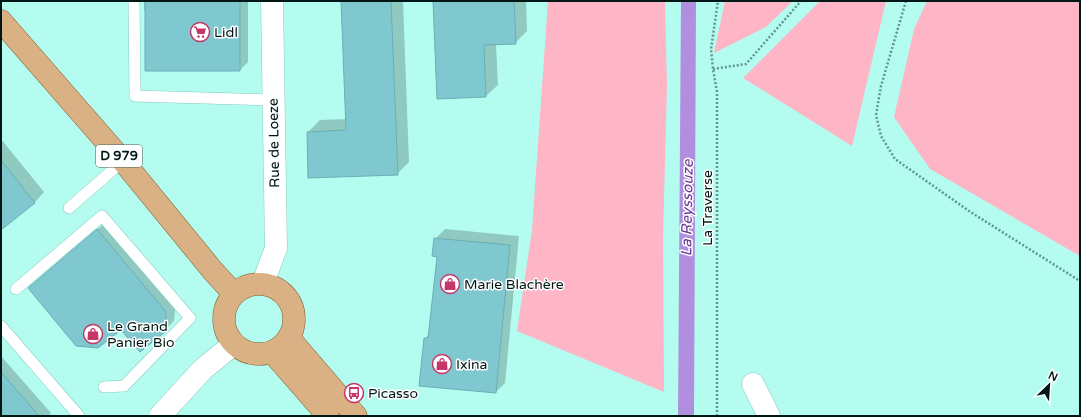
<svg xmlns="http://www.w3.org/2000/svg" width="1081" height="417" font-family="'Varela Round',sans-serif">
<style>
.green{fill:#feb5c6}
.water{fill:#b28ede}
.shadow{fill:#0003}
.building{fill:#80c8cf;stroke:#68afb6}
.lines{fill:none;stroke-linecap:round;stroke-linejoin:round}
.service-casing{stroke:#85cbc1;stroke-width:12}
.minor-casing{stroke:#85cbc1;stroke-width:23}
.primary-casing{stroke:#7e5a28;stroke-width:23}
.path{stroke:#62948d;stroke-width:2.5;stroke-dasharray:2 2;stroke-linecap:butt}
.service{stroke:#fff;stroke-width:11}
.minor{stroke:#fff;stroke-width:22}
.primary{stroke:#dab185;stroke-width:22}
.labels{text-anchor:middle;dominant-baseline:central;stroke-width:3;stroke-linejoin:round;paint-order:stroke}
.shield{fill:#fff;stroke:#4c5d5b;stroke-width:1}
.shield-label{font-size:13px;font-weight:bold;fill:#001815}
.poi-label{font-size:14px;fill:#001815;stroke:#fff;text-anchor:start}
.street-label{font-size:14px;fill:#001815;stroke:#fff}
.water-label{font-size:15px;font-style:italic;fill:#6a3b99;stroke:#fff}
</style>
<rect width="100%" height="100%" fill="#b4fcf0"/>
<path class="green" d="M548,1H665L667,86L663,238L664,392L517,331L532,230Z
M725,1H793L766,27L714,53Z
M820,1H886L852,146L743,78Z
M927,1H1080V256L930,169L894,117L914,29Z"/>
<path class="water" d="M681,1H696L694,416H678Z"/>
<path class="shadow" d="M144,1H248V62L240,70L144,10Z
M342,1H403L409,162L397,174L308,132L320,120L347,119Z
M434,1H526L527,31L515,43L496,44L498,85L486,96Z
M1,139L44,192L35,202L1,229Z
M107,221L176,302L174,321L164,331L122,328L29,288Z
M445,229L519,236L505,383L496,392L425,339L429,334L438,256L435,239Z
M1,356L51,413L48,416H1Z"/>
<path class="building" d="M145,1H240V71H145Z
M341,1H391L398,175L308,178L307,132L346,130Z
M433,1H514L516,44L484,45L486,97L437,99Z
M1,160L35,203L1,230Z
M97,229L166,312L165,332L140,352L121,330L98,348L76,346L28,288Z
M434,238L510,245L496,393L419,386L424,338H428L437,257L432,256Z
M1,372L39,416H1Z"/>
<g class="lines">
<g class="service-casing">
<path id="service" d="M134,1L135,96L273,100
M69,208L123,161
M16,289L102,216L190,318L124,386L104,387
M1,326L79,416"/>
</g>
<g class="minor-casing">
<path id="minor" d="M263,283L276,248L272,1
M753,384L769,416
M160,416L203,369L234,344"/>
</g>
<g class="primary-casing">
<path id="primary" d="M1,21L123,161L213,271L234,294
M224 319a35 35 0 1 1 70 0a35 35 0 1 1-70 0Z
M289,338L356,416
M272,352L328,416"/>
</g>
<path class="path" d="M906,1L881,86L876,115L881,136L895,159L969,211L1080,281
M713,69L746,64L801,1
M717,416V92L713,69L711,49L718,1"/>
<use href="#service" class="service"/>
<use href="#minor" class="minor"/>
<use href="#primary" class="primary"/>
</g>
<defs>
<g id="supermarket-ring" transform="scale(1)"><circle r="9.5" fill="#fff" stroke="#c43768" stroke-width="1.5"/><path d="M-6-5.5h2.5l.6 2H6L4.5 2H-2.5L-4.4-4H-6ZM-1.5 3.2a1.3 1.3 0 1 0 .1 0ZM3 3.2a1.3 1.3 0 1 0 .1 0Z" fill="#c43768"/></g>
<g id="shop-ring" transform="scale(1)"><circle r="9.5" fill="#fff" stroke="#c43768" stroke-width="1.5"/><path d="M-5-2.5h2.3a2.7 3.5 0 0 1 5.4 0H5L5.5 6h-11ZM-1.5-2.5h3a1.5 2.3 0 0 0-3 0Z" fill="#c43768"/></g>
<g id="bus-ring" transform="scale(1)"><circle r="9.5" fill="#fff" stroke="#c43768" stroke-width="1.5"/><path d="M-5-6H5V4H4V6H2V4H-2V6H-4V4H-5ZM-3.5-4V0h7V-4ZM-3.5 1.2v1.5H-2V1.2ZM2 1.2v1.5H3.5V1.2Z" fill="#c43768"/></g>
</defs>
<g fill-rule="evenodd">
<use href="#supermarket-ring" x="200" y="32"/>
<use href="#shop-ring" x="450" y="284"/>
<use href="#shop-ring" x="93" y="334"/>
<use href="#shop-ring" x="442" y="364"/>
<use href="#bus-ring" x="354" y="393"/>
</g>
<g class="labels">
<rect class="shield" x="96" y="145" width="46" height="22" rx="3"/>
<g class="shield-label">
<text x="119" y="156">D 979</text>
</g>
<g class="poi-label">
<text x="214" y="32">Lidl</text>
<text x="464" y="284">Marie Blachère</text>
<text x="107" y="326">Le Grand<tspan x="107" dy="16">Panier Bio</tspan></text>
<text x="456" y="364">Ixina</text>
<text x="368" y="393">Picasso</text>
</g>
<g class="street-label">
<text transform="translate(274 143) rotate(-91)">Rue de Loeze</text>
<text transform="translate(707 208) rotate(-90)">La Traverse</text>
</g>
<g class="water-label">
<text transform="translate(687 208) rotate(-89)">La Reyssouze</text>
</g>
</g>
<rect width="1081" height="417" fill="none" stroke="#001815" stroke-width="4"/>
<g transform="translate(1049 385) rotate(25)" stroke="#ffffff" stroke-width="3" paint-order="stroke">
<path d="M0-3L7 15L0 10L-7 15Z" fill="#001815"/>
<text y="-6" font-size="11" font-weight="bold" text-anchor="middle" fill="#001815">N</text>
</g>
</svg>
